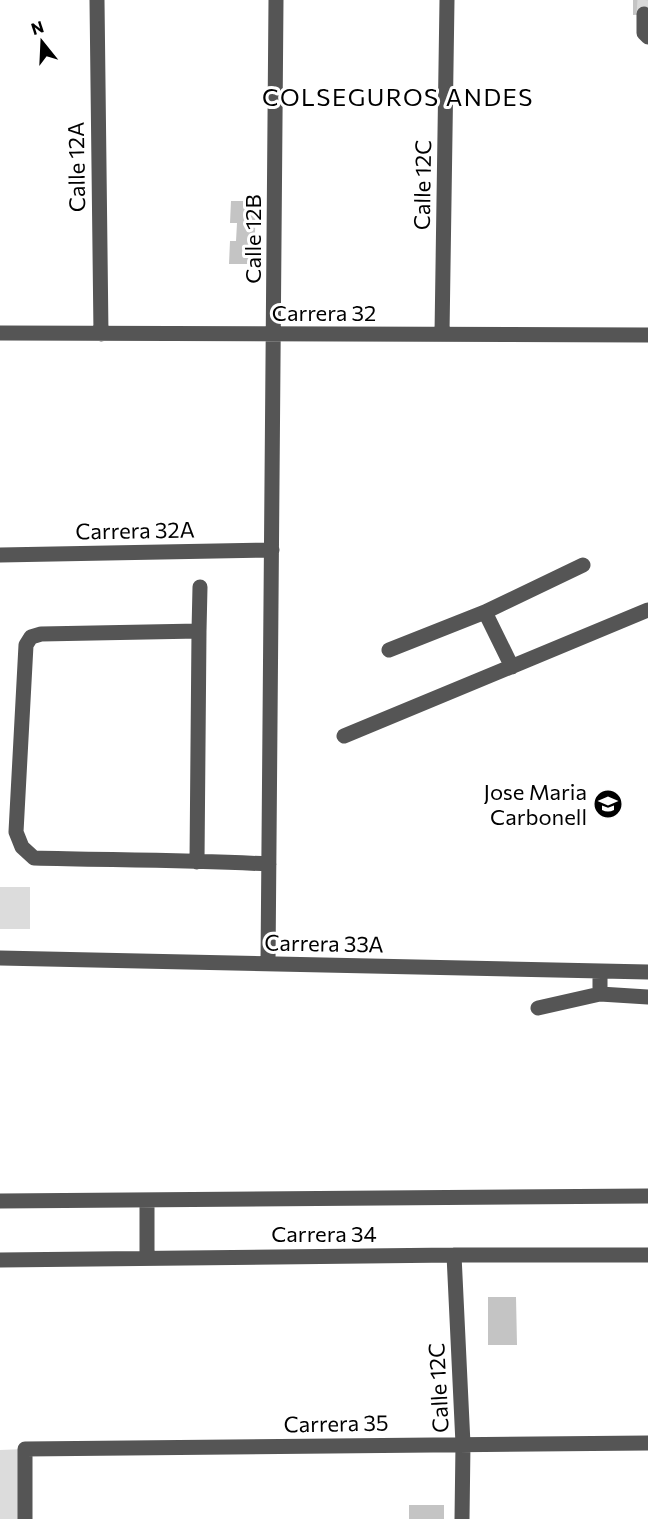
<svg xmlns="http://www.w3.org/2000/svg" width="648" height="1519" font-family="Commissioner,sans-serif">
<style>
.green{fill:#dcdcdc}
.building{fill:#c4c4c4}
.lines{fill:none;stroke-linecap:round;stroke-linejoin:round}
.minor-tunnel{stroke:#d9d9d9;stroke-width:15;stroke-dasharray:15 8;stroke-linecap:butt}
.minor{stroke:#555;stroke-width:15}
.labels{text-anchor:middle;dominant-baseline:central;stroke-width:6;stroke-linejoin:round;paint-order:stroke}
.street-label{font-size:22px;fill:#000;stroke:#fff}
.poi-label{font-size:22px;fill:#000;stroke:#fff;text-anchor:end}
.neighbourhood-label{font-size:24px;letter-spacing:1.5px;fill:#000;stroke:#fff}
</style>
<rect width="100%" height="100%" fill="#fff"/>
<path class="green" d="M0,887H30V929H0Z
M25,1449V1519H0V1450Z"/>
<path class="building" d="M633,0H648V14L633,15Z
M231,201H256L254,264H229L230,241H236L237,223H230Z
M488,1297H516L517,1345H488Z
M409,1505H444V1519H409Z"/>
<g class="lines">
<path class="minor-tunnel" d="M644,14L645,0"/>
<path class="minor" d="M97,0L101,334
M644,14V33L648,37
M0,333L648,335
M442,334L447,0
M0,555L272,550
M485,612L512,667
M199,631L200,587
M389,650L485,612L583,565
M344,736L648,610
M197,862L199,631L41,634L31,637L26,645L16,832L22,847L34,858C112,860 191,860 269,864
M0,958L648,972
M268,964L276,0
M600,971V994L648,997
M538,1008L600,994
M0,1201L648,1196
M454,1255L463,1444L462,1519
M147,1257V1200
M0,1260L454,1255H648
M25,1519V1449L648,1443"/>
</g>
<defs>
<g id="school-disc" transform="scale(1.5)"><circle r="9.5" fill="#000" stroke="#fff"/><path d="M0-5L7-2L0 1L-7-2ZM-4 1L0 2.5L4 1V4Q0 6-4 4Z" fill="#fff"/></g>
</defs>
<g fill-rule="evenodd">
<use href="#school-disc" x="608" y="804"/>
</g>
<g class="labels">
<g class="street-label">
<text transform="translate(76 167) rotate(-91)">Calle 12A</text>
<text transform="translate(422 185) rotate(-89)">Calle 12C</text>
<text transform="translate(252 239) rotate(-90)">Calle 12B</text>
<text x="324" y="312">Carrera 32</text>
<text transform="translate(135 530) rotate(-1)">Carrera 32A</text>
<text transform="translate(324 943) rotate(1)">Carrera 33A</text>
<text x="324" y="1233">Carrera 34</text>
<text transform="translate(438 1388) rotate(-93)">Calle 12C</text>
<text transform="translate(336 1423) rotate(-1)">Carrera 35</text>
</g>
<g class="poi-label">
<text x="587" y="791">Jose Maria<tspan x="587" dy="25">Carbonell</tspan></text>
</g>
<g class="neighbourhood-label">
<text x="398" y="96">COLSEGUROS ANDES</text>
</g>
</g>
<g transform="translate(42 42) rotate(342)" stroke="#ffffff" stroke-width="4.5" paint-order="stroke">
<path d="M0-4.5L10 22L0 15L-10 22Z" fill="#000000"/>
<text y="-9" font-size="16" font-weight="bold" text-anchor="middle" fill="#000000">N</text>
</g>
</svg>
